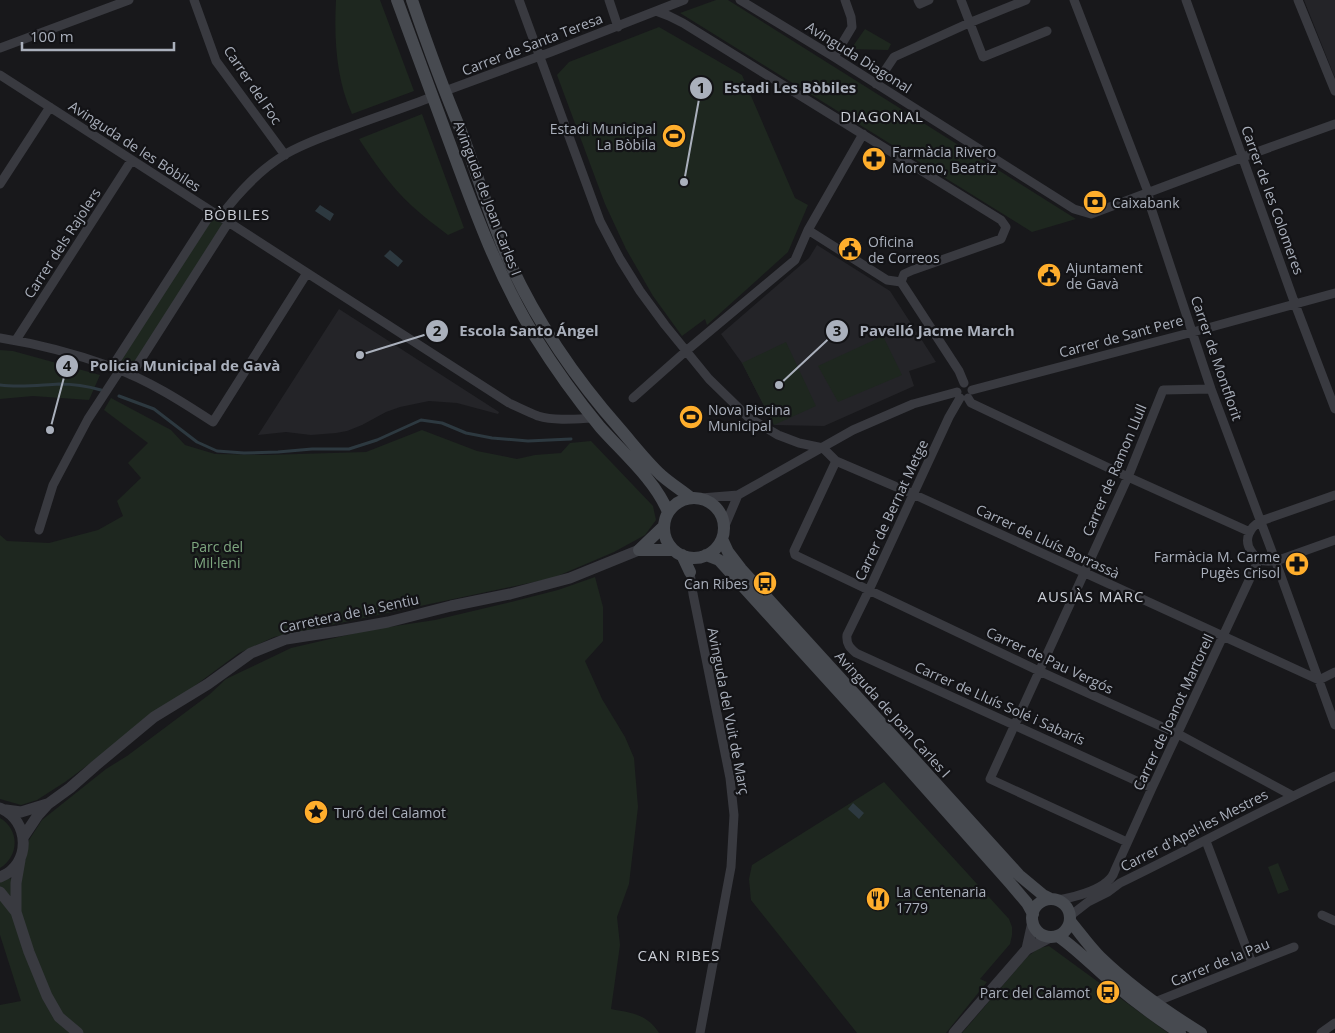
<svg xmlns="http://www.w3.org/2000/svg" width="1335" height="1033" font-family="'Open Sans',sans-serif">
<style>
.built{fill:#242428}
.green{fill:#1e271f}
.water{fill:#2d3940}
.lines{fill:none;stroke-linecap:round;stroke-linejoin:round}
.stream{stroke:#2d3940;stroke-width:3}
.minor{stroke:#393a40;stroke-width:9}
.tertiary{stroke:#393a40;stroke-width:11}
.secondary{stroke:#474a50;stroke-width:12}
.labels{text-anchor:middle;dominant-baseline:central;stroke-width:4.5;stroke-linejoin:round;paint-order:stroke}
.street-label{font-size:14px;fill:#aab0bc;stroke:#131316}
.poi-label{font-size:14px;fill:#aab0bc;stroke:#131316;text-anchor:start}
.park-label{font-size:14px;fill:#7fa880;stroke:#131316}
.neighbourhood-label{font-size:15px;letter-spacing:1px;fill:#cbcfd7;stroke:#131316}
.leader{fill:none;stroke:#aab0bc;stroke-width:2}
.callout-dot{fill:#aab0bc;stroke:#131316;stroke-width:2}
.mark-label{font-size:15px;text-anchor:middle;font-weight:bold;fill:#111}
.callout-label{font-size:15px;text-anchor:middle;font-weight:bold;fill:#aab0bc;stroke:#131316;stroke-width:4.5;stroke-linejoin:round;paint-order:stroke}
</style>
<rect width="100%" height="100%" fill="#18181b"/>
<path class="built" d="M1304,0H1335V78Z
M817,245L890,291L936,362L909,371L914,386L824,426L774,425L742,363L721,334L809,258Z
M339,309L499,412L498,414L457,403L429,401L400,407L386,412L362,425L347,431L336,433L311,435L286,432L258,435Z"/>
<path class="green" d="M336,0H380L414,91L352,114C336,78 334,39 336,0Z
M716,0H728L1076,219L1032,232L680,13Z
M659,27L742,75L795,198L808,205L788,252L707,325L705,319L682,336L653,296L626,249L605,204L557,75L569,62Z
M865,29L891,44L888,50L851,49Z
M422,114L464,228L448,235C436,226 423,216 412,206C391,187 374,162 359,139Z
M213,217L223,224L130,370L117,364Z
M883,336L902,375L838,402L818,366Z
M786,342L816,406L774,425L742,363Z
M0,350L13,351L100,375L89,400L33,396L0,399Z
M111,398L171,430L185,445L215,454L266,455L366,452L422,430L477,451L517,459L535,455L561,453L570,443L591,441L653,506L656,520L645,535L614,552L553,578L274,637L239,653L65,782L37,800L21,805L0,799V535L7,541L49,543L98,530L123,516L117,501L141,478L128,463L148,443L104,410Z
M595,577L603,607V641L585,661L602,699L625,737L634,758L638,807L629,884L617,917L620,945L611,1009C632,1013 647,1014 659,1033H0V1005L21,1001L0,935V878L19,879L29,840L42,820L106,769L127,756L210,694L226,679L291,648L369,630L435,620L511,602L558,590Z
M884,782L1009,919L1012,927V935L1010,944L980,979L987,982L946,1033H857L751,900L749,879L752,865Z
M0,818C20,830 19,856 0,868Z
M1278,863L1289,890L1278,894L1268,867Z
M1049,946L1168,1033H962L1027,957L1039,948Z"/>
<path class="water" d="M320,205L334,214L330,221L315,211Z
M390,250L403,261L398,267L384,256Z
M853,803L864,813L859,819L848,809Z"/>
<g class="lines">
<path class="stream" d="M0,385C20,388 39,385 59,384C73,384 87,386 101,390
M119,396L154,409L197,442L217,451L244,453L278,452L312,449H349L377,440L421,420L442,423L466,433L492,438L528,441L571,439"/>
<path class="minor" d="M194,0L216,61L285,155
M519,0L600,221L620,259L640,291L665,325L709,379L749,418L778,435L799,443L823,448
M609,0L618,27
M740,0L834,57L1074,209L1091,214L1243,157L1335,124
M918,0L920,4L929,0
M961,0L983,57L1047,31
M1074,0L1148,192L1150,205L1211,389L1277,565L1335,725
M1186,0L1295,304L1335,409
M1298,0L1335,91
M656,11L669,16L683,23L1001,220L1006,227L1001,239L913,270L904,274L901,282
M0,48L129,0
M834,57L852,27L851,17L845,0
M0,75L509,403C518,407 528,412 538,416C555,421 575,419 593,418
M876,84L894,57L969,23L1026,0
M445,91L551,52L684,0
M0,184L50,107
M220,217C239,192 259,170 286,154C303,144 321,138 339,131C370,119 401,109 432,97
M808,230L887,280L901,282
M901,282L959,371L964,383
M0,338C38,344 76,354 112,367C148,380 181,401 213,422L307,273
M16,340L131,161
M112,367L212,212
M131,375L228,223
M972,390L1193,332L1335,293
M633,398L686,351L795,260L808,230L863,134
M960,398L949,417L869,590L847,635C846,644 850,648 856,653L1152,788
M968,398L971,403L1128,477L1250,532
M823,448L836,461L913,494L1319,680L1335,672
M836,461L794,551L795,555L1039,671L1178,734L1293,796
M1335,495L1261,521C1250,527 1243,539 1251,551C1253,554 1256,558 1259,560C1265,562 1270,561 1276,561L1335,540
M701,498L738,495L853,430L913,404L957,392
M724,528L738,495
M39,530L53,485L88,419L120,370
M690,572L693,594L730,778L734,815L731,867L700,1033
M1206,841L1252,963
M1127,842L990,779L1128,477L1163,390L1211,389
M1058,900C1075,897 1110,889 1115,870L1152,788L1259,559
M1322,915L1335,921
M1070,916L1088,902L1108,892L1120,883C1192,848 1262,810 1335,776
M1155,1002L1294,947
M1321,1033L1335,1023"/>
<path class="tertiary" d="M0,808C30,820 32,865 0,877
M6,810L21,812L47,804
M24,836L38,815L48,804L70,788L95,766L154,717L208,684L251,653L286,639L338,631L388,622L451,606L510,594L570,578L639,550
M20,860L16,883V912L29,952L47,996L59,1017L78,1033
M0,892L16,912
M1027,949L1033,922
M954,1033L1027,949L1050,937"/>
<path class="secondary" d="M397,0C416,51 435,102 453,152C476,215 499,277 534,335C554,367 576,398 600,427C623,453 655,480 668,512
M412,0C427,44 443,88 461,131C478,175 490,220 510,263C538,324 576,379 620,429C633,444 646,461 661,475C670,483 681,490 691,498
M664 528a30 30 0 1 1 60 0a30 30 0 1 1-60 0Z
M722,539L728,552L741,569L902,746L1019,875L1043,895L1051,899
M639,550L664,526
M639,550H673
M682,555L690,572
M706,555L719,560L899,758L1010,883L1027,903L1033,914
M1032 918a19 19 0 1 1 38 0a19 19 0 1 1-38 0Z
M1070,921C1080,933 1089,946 1100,957C1130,986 1165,1011 1201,1033
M1058,936C1078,950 1095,968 1114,984C1135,1002 1157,1018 1180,1033"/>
</g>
<defs>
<g id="stadium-disc" transform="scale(1.25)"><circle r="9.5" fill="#ffae2c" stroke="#131316"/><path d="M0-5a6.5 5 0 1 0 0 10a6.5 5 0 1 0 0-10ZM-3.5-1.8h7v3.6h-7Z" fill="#111"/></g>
<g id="pharmacy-disc" transform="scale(1.25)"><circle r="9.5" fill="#ffae2c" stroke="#131316"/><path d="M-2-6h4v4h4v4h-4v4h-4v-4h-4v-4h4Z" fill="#111"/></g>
<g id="bank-disc" transform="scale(1.25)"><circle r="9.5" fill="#ffae2c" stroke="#131316"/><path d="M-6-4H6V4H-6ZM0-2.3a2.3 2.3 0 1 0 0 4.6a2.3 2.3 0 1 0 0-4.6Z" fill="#111"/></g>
<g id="civic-disc" transform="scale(1.25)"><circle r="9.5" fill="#ffae2c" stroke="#131316"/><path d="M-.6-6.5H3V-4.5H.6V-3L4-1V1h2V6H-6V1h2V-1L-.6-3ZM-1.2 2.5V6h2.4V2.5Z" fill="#111"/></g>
<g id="bus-disc" transform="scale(1.25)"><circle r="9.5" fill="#ffae2c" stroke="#131316"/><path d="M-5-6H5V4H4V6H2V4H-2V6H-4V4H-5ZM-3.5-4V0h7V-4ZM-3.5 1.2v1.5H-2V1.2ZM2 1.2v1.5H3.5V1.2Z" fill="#111"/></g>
<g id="sight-disc" transform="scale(1.25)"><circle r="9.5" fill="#ffae2c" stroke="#131316"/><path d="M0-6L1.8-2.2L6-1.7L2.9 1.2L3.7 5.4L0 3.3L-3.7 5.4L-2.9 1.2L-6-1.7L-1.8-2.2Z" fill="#111"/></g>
<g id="restaurant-disc" transform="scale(1.25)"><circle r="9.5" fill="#ffae2c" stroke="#131316"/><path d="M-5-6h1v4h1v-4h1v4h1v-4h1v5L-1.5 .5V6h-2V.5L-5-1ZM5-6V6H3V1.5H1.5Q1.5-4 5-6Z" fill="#111"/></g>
</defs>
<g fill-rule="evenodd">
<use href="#stadium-disc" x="674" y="136"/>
<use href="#pharmacy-disc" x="874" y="159"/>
<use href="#bank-disc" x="1095" y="202"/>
<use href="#civic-disc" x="850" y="249"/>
<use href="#civic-disc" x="1049" y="275"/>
<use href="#stadium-disc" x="691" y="417"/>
<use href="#pharmacy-disc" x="1297" y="564"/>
<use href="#bus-disc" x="765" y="583"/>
<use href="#sight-disc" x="316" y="812"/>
<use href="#restaurant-disc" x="878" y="899"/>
<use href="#bus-disc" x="1108" y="992"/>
</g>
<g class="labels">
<g class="street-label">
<text transform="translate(532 44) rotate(-21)">Carrer de Santa Teresa</text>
<text transform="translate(859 57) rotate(32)">Avinguda Diagonal</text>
<text transform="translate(253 85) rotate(56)">Carrer del Foc</text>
<text transform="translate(135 146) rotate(33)">Avinguda de les Bòbiles</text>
<text transform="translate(488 198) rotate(69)">Avinguda de Joan Carles I</text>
<text transform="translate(1273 200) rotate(70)">Carrer de les Colomeres</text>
<text transform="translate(62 243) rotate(-57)">Carrer dels Rajolers</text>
<text transform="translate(1121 336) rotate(-15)">Carrer de Sant Pere</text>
<text transform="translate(1217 358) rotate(71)">Carrer de Montflorit</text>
<text transform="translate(1114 470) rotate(-67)">Carrer de Ramon Llull</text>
<text transform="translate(891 510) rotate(-65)">Carrer de Bernat Metge</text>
<text transform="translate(1048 541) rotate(25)">Carrer de Lluís Borrassà</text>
<text transform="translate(349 613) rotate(-12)">Carretera de la Sentiu</text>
<text transform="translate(1050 660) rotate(25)">Carrer de Pau Vergós</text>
<text transform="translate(1000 703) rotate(24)">Carrer de Lluís Solé i Sabarís</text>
<text transform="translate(729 711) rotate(79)">Avinguda del Vuit de Març</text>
<text transform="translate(1173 712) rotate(-65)">Carrer de Joanot Martorell</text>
<text transform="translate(893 714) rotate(48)">Avinguda de Joan Carles I</text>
<text transform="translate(1194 830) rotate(-27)">Carrer d'Apel·les Mestres</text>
<text transform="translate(1220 962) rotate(-22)">Carrer de la Pau</text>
</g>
<g class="poi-label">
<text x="656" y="128" text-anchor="end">Estadi Municipal<tspan x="656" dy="16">La Bòbila</tspan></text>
<text x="892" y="151">Farmàcia Rivero<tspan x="892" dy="16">Moreno, Beatriz</tspan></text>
<text x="1112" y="202">Caixabank</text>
<text x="868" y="241">Oficina<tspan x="868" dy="16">de Correos</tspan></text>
<text x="1066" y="267">Ajuntament<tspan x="1066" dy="16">de Gavà</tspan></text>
<text x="708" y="409">Nova Piscina<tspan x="708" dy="16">Municipal</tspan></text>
<text x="1280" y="556" text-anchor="end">Farmàcia M. Carme<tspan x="1280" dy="16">Pugès Crisol</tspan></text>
<text x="748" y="583" text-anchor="end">Can Ribes</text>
<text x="334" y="812">Turó del Calamot</text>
<text x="896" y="891">La Centenaria<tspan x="896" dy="16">1779</tspan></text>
<text x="1090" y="992" text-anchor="end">Parc del Calamot</text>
</g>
<g class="park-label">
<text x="217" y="546">Parc del<tspan x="217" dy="16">Mil·leni</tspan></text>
</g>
<g class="neighbourhood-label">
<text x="882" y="116">DIAGONAL</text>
<text x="237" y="214">BÒBILES</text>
<text x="1091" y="596">AUSIÀS MARC</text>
<text x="679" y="955">CAN RIBES</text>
</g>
</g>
<path class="leader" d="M684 182L701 88M360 355L437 331M779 385L837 331M50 430L67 366"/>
<g class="callout-dot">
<circle cx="684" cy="182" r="5"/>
<circle cx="360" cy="355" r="5"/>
<circle cx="779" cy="385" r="5"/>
<circle cx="50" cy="430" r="5"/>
<circle cx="701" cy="88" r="12"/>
<circle cx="437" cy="331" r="12"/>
<circle cx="837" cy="331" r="12"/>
<circle cx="67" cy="366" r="12"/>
</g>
<g class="mark-label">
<text x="701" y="93">1</text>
<text x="437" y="336">2</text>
<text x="837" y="336">3</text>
<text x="67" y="371">4</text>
</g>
<g class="callout-label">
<text x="790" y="93">Estadi Les Bòbiles</text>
<text x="529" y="336">Escola Santo Ángel</text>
<text x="937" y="336">Pavelló Jacme March</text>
<text x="185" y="371">Policia Municipal de Gavà</text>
</g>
<path d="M22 42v8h152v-8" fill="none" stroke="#aab0bc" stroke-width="2.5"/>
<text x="30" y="42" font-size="15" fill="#aab0bc" stroke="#131316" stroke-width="4" paint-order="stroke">100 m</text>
</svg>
